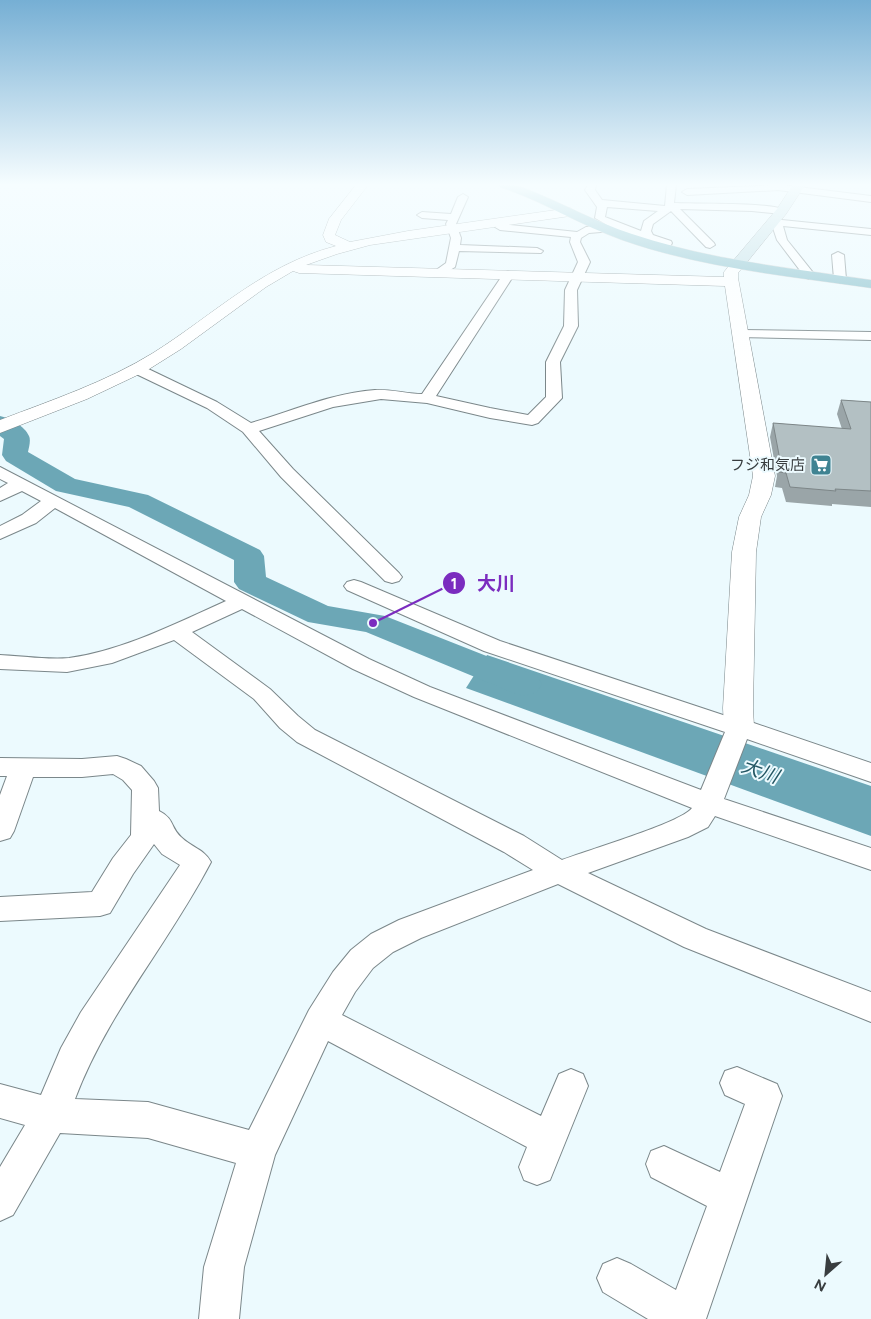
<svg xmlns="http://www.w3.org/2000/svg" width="871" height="1319" font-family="Figtree,'Noto Sans JP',sans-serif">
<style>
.water{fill:#6ca7b6}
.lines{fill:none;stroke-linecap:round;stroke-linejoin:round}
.river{fill:#6ca7b6;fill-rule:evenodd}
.minor-casing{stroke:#7b878a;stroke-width:2}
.tertiary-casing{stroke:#7b878a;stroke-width:1}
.secondary-casing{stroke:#7b878a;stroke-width:1}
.primary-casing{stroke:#d7d8d9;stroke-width:1}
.minor{fill:#fff;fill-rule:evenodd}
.tertiary{fill:#fff;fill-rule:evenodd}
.secondary{fill:#c2dfe5;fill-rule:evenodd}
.primary{fill:#86bfcb;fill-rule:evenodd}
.wall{fill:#9aa5a8}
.building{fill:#b3c0c3;stroke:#7d8688}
.labels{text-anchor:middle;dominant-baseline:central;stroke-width:4;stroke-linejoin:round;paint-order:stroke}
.far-poi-label{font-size:15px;fill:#383d3f;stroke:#ecfafe;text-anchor:end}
.water-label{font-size:19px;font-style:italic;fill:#235662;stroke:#ecfafe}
.leader{fill:none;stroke:#7b2cbf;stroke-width:2}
.callout-dot{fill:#7b2cbf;stroke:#ecfafe;stroke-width:2}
.mark-label{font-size:15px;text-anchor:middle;font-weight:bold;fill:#fff}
.callout-label{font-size:19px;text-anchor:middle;font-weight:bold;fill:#7b2cbf;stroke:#ecfafe;stroke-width:4;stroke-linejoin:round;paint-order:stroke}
</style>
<rect width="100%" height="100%" fill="#ecfafe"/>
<path class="water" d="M487,655L871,786V836L466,688Z"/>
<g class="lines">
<path class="river" d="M0,416C9,418 25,426 29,436C31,440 29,447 28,452L75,479L148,495L260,550L264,556L266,577L328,606L385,616L537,676L542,684L537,692L524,696L511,692L366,632L308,622L239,589L234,582V560L129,507L56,491L6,461L2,455L4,439L0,436Z"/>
<g class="minor-casing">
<path id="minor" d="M588,185H596L595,190L602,200L665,206L667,185H676L674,203C693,204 777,202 787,211L782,214L752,211L680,209L714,243L715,245L710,248L706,247L671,211L653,224L651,231L653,235L671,241L672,243L671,245C660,248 624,233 612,228V231L589,233L581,238L580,242L590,262L577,290L578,326L560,362L562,398L538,423L532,425L490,418L427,403L381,399L333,407L259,431L293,469L399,573L402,577L399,581L392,583L385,581L281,477L243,432L207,408L132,372L130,369L132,366H142L217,402L251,423C292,411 333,393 375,390C391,389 406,394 422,394L504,273L508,271L514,275L436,396L490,408L528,415L546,397V362L564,326L565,290L578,262L570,242L571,237L500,230L495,227L500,224L577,232L586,227L609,226L595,218L597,207L585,190ZM607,207L658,211L644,221L641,231L605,217Z
M782,185L871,196V202L778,190L687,195L682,192L687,189Z
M463,194L468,197L456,224L461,238L460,245L537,248L543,251L541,253L459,251L455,267L442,275H434L432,273L446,263L451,238L446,224L448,220L422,218L417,215L422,212L451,214L458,197Z
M772,219L871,229V235L783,226L787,240L815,275L809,279L805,277L777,240L772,225L767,222Z
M838,252L844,255L846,279L840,283L834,279L832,255Z
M741,330L871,332V340L736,337L734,334L736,331Z
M0,467L369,659L430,687L701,790L725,732L484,651L347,590L344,586L347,582L354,580L361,582L500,641L723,715L748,721L871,763V782L747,739L724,799L871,848V870L715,816L708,827L688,837L588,873L706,929L871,992V1022L684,947L558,884L421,938L393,952L373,968L355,992L342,1015L541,1116L559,1074L571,1069L583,1074L588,1086L550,1180L537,1185L524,1180L519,1167L527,1147L328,1041L275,1155L244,1267L239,1319H199L204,1267L236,1163L148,1138L60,1133L13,1215L0,1221V1167L25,1125L0,1118V1084L41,1095L61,1048L81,1012L180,865L162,854L154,844L133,874L110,913L100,916L0,921V897L92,892L113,858L131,835L132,790L123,780L113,774L82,777H33L14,831L10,838L0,841V795L7,776H0V758L82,759L117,756L126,759L141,766L154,781L158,788L159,811C175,819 170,827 181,837C191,847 204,849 211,862C169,943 107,1013 75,1099L148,1102L249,1130L309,1010L333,972L351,950L371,934L399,920L533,870L504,852L297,742L280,728L254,699L174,640L112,663L67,672L0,669V655C22,656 47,660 69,658C122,651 177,623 226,601L55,508L36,523L0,539V526L22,515L41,501L22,491L0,501V488L8,483L0,479ZM242,609L353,669L414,697L692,808C681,823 585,851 562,860L524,836L315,730L298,716L270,689L192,632Z
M737,1067L777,1084L782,1096L706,1319H648L603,1292L597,1278L603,1264L617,1258L631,1264L676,1290L707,1206L651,1177L646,1164L651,1151L664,1146L720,1172L745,1104L725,1095L720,1083L725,1071Z"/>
</g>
<g class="tertiary-casing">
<path id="tertiary" d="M356,185H368L341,220L335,235L350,242L408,231L570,208L576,212L570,216L370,245L337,254L306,265L724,277V272L733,261H743L745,264L738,273V278L775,476L771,495L761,517L756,552L753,708L754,727L750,734L739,737L728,734L724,727L723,708L732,552L739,517L749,495L753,476L725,286L299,273L293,271L266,287L181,349L146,371L87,399L0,433V420C52,400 106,382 153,353C215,314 263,265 336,246L326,242L323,235L329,219Z"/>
</g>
<g class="secondary-casing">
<path id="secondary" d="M793,185H805L786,214L743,267H733L731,264L733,261L777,209Z"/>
</g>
<g class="primary-casing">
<path id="primary" d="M498,185H514L524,188C561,202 595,222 632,234C709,260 791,268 871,280V288C788,276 702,268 622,240C580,225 542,201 500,187Z"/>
</g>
<use href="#minor" class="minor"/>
<use href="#tertiary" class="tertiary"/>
<use href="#secondary" class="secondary"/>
<use href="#primary" class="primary"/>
</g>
<path class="wall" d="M841,400L871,402V507L832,504V506L786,502L782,488L775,487L777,476L770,437L773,423L842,429L837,414Z"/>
<path class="building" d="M841,400L871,402V491L835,489L836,491L790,487L786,473L779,472L780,460L773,423L851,429Z"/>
<linearGradient id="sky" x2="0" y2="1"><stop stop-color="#76afd4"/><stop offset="0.5" stop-color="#f6fdff"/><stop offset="1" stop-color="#f6fdff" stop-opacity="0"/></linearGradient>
<rect width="871" height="369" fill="url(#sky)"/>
<defs>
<g id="supermarket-square" transform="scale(1.125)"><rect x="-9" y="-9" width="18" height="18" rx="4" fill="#3f8392" stroke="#ecfafe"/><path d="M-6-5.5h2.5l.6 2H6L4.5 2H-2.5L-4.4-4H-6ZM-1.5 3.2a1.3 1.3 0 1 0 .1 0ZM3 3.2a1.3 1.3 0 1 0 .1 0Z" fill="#fff"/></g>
</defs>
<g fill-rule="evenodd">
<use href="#supermarket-square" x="821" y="465"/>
</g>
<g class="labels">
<g class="far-poi-label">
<text x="805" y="465">フジ和気店</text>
</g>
<g class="water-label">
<text transform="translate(760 771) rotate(19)">大川</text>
</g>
</g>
<path class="leader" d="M373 623L454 583"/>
<g class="callout-dot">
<circle cx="373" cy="623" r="5"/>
<circle cx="454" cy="583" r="12"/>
</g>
<g class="mark-label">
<text x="454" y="589">1</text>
</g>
<g class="callout-label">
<text x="496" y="590">大川</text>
</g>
<g transform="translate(826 1274) rotate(207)" stroke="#ecfafe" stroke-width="4" paint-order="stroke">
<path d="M0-4L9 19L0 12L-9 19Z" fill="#383d3f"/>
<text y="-8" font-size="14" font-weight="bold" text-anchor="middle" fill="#383d3f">N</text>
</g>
</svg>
